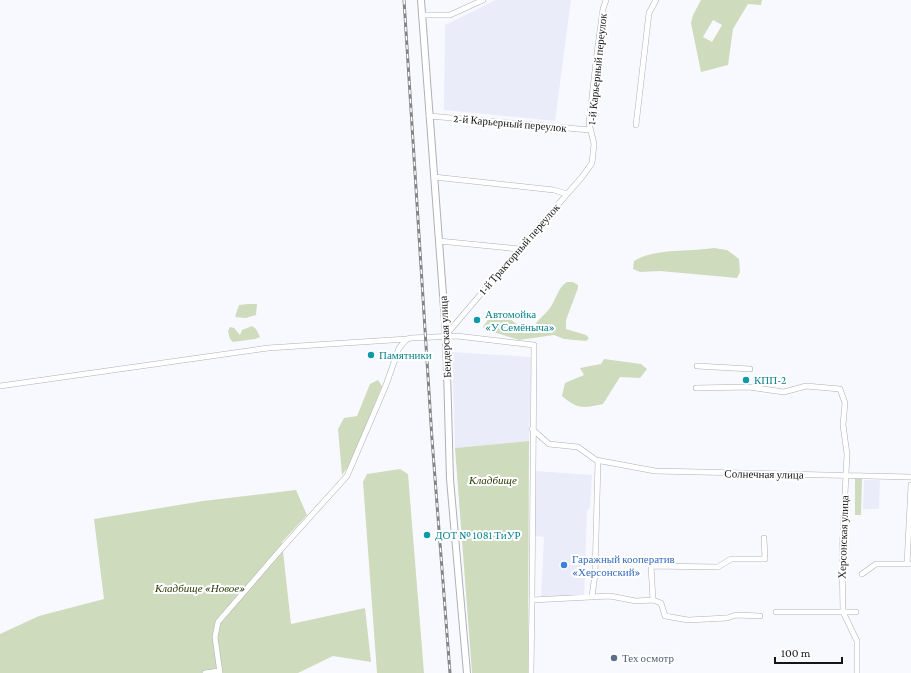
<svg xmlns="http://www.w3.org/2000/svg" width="911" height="673" font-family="'Crimson Pro',serif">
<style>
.built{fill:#ebecfa}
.green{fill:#cfdbbd;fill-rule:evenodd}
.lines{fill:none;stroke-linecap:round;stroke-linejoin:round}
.minor-casing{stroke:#afb0b7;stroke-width:6}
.major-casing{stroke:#afb0b7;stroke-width:8}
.minor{stroke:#fff;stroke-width:5}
.major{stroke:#fff;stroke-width:6}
.rail-casing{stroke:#848488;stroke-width:3}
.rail{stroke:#fff;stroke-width:1.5;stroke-dasharray:4.5;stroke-linecap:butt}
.culture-dot{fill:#0f9aa8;stroke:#fff;stroke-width:1.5}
.shop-dot{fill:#3f7fe0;stroke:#fff;stroke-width:1.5}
.service-dot{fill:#5c6f8a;stroke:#fff;stroke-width:1.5}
.labels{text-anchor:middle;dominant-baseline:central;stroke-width:4;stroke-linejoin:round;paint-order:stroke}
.street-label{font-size:11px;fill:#151517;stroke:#fff}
.culture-label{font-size:11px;fill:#0d838f;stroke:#fff;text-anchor:start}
.park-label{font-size:11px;font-style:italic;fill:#2a3a05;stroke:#fff}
.shop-label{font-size:11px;fill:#366cbe;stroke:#fff;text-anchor:start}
.service-label{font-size:11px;fill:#4e5e75;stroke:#fff;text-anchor:start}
</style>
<rect width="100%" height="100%" fill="#f8f9ff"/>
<path class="built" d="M496,0H571L555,121L444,110L445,25Z
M452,352L531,357L529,441L455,448Z
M536,471L592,475L590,507L587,511L584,598L541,597L544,537L535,536Z
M864,480H880L879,509H863Z"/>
<path class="green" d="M701,0H762L761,5L748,4L733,29L728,65L701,72L691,23L693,15ZM713,20L722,25L712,42L703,37Z
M714,248L727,250L739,259L740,272L737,278L660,271L640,272L633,269L634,261C655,248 688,252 714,248Z
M567,282H573L578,285V288L566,320V329L586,335L589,338L586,341L564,339L554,335L519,340L497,333L485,331L483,327L489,318L505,315L519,326L531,330C536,321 544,316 550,308C556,300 558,287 567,282Z
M248,304H257L256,315L246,318L235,317L239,305Z
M252,326L256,329L260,337L255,339L233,342L230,339L228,331L230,327L234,328L240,335L242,330Z
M604,359L641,364L647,369L640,378L620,377L603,404C584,408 578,410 562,396L565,383L584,375L580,368L601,364Z
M378,380L382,386L350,464L342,475L338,429L344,418L357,416L370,384Z
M529,441L528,673H472L455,448Z
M400,469L408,474L424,673H377L363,482L367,474Z
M855,478L862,479L861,515H855Z
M296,490L307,515L282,542L291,624L365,608L371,662L333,656L298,673H0V634L39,616L104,599L94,519L203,501Z"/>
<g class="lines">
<g class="minor-casing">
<path id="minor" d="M422,15H450L483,0
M429,116L590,130
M636,125L649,13L656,0
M434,177L554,190L567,194
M439,241L519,249
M446,335L519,249L582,177L592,163L594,144L589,123L597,53L603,9L606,0
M697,366L750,369
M0,386L268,348L407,339
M696,388L749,387L784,392L806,386L840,389L845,403L843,425L847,454L842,554L843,612L857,641V673
M532,429L549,444L578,447L596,460L655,471L911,477
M907,564L911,485
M862,574L876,564H911
M592,596L595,575L598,461
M653,600L651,566L718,567L731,559H765L764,538
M776,612H856
M205,673L219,671
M220,673L215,637L218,622L282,548L347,476L386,385L399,348L407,339L411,338L457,336L534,345L532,600L610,596L636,601L653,600L661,603L665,616L688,620L727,618L736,615L760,616
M531,673L532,600"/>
</g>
<g class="major-casing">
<path id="major" d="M421,0L446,335L450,479L467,673"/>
</g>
<use href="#minor" class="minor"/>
<use href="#major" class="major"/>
<g class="rail-casing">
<path id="rail" d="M404,0L432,439L450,673"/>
</g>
<use href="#rail" class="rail"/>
</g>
<g class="culture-dot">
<circle cx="477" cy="320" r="4"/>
<circle cx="371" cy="355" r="4"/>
<circle cx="746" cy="380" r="4"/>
<circle cx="427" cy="535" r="4"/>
</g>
<circle class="shop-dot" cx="564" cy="565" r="4"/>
<circle class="service-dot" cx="614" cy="658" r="4"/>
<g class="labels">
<g class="street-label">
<text transform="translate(597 69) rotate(-84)">1-й Карьерный переулок</text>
<text transform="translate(510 123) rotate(5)">2-й Карьерный переулок</text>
<text transform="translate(519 249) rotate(-49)">1-й Тракторный переулок</text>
<text transform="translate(445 337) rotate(-93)">Бендерская улица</text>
<text transform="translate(764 474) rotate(1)">Солнечная улица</text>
<text transform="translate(843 537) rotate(-88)">Херсонская улица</text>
</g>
<g class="culture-label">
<text x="485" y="314">Автомойка<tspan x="485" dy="13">«У Семёныча»</tspan></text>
<text x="379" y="355">Памятники</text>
<text x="754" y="380">КПП-2</text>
<text x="435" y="535">ДОТ № 1081 ТиУР</text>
</g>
<g class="park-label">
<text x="493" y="480">Кладбище</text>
<text x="200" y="588">Кладбище «Новое»</text>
</g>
<g class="shop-label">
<text x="572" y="559">Гаражный кооператив<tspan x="572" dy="13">«Херсонский»</tspan></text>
</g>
<g class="service-label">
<text x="622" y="658">Тех осмотр</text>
</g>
</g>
<path d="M775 657v6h67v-6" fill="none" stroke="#151517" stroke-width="2"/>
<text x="781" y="657" font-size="12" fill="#151517" stroke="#ffffff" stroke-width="3" paint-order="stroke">100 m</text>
</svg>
